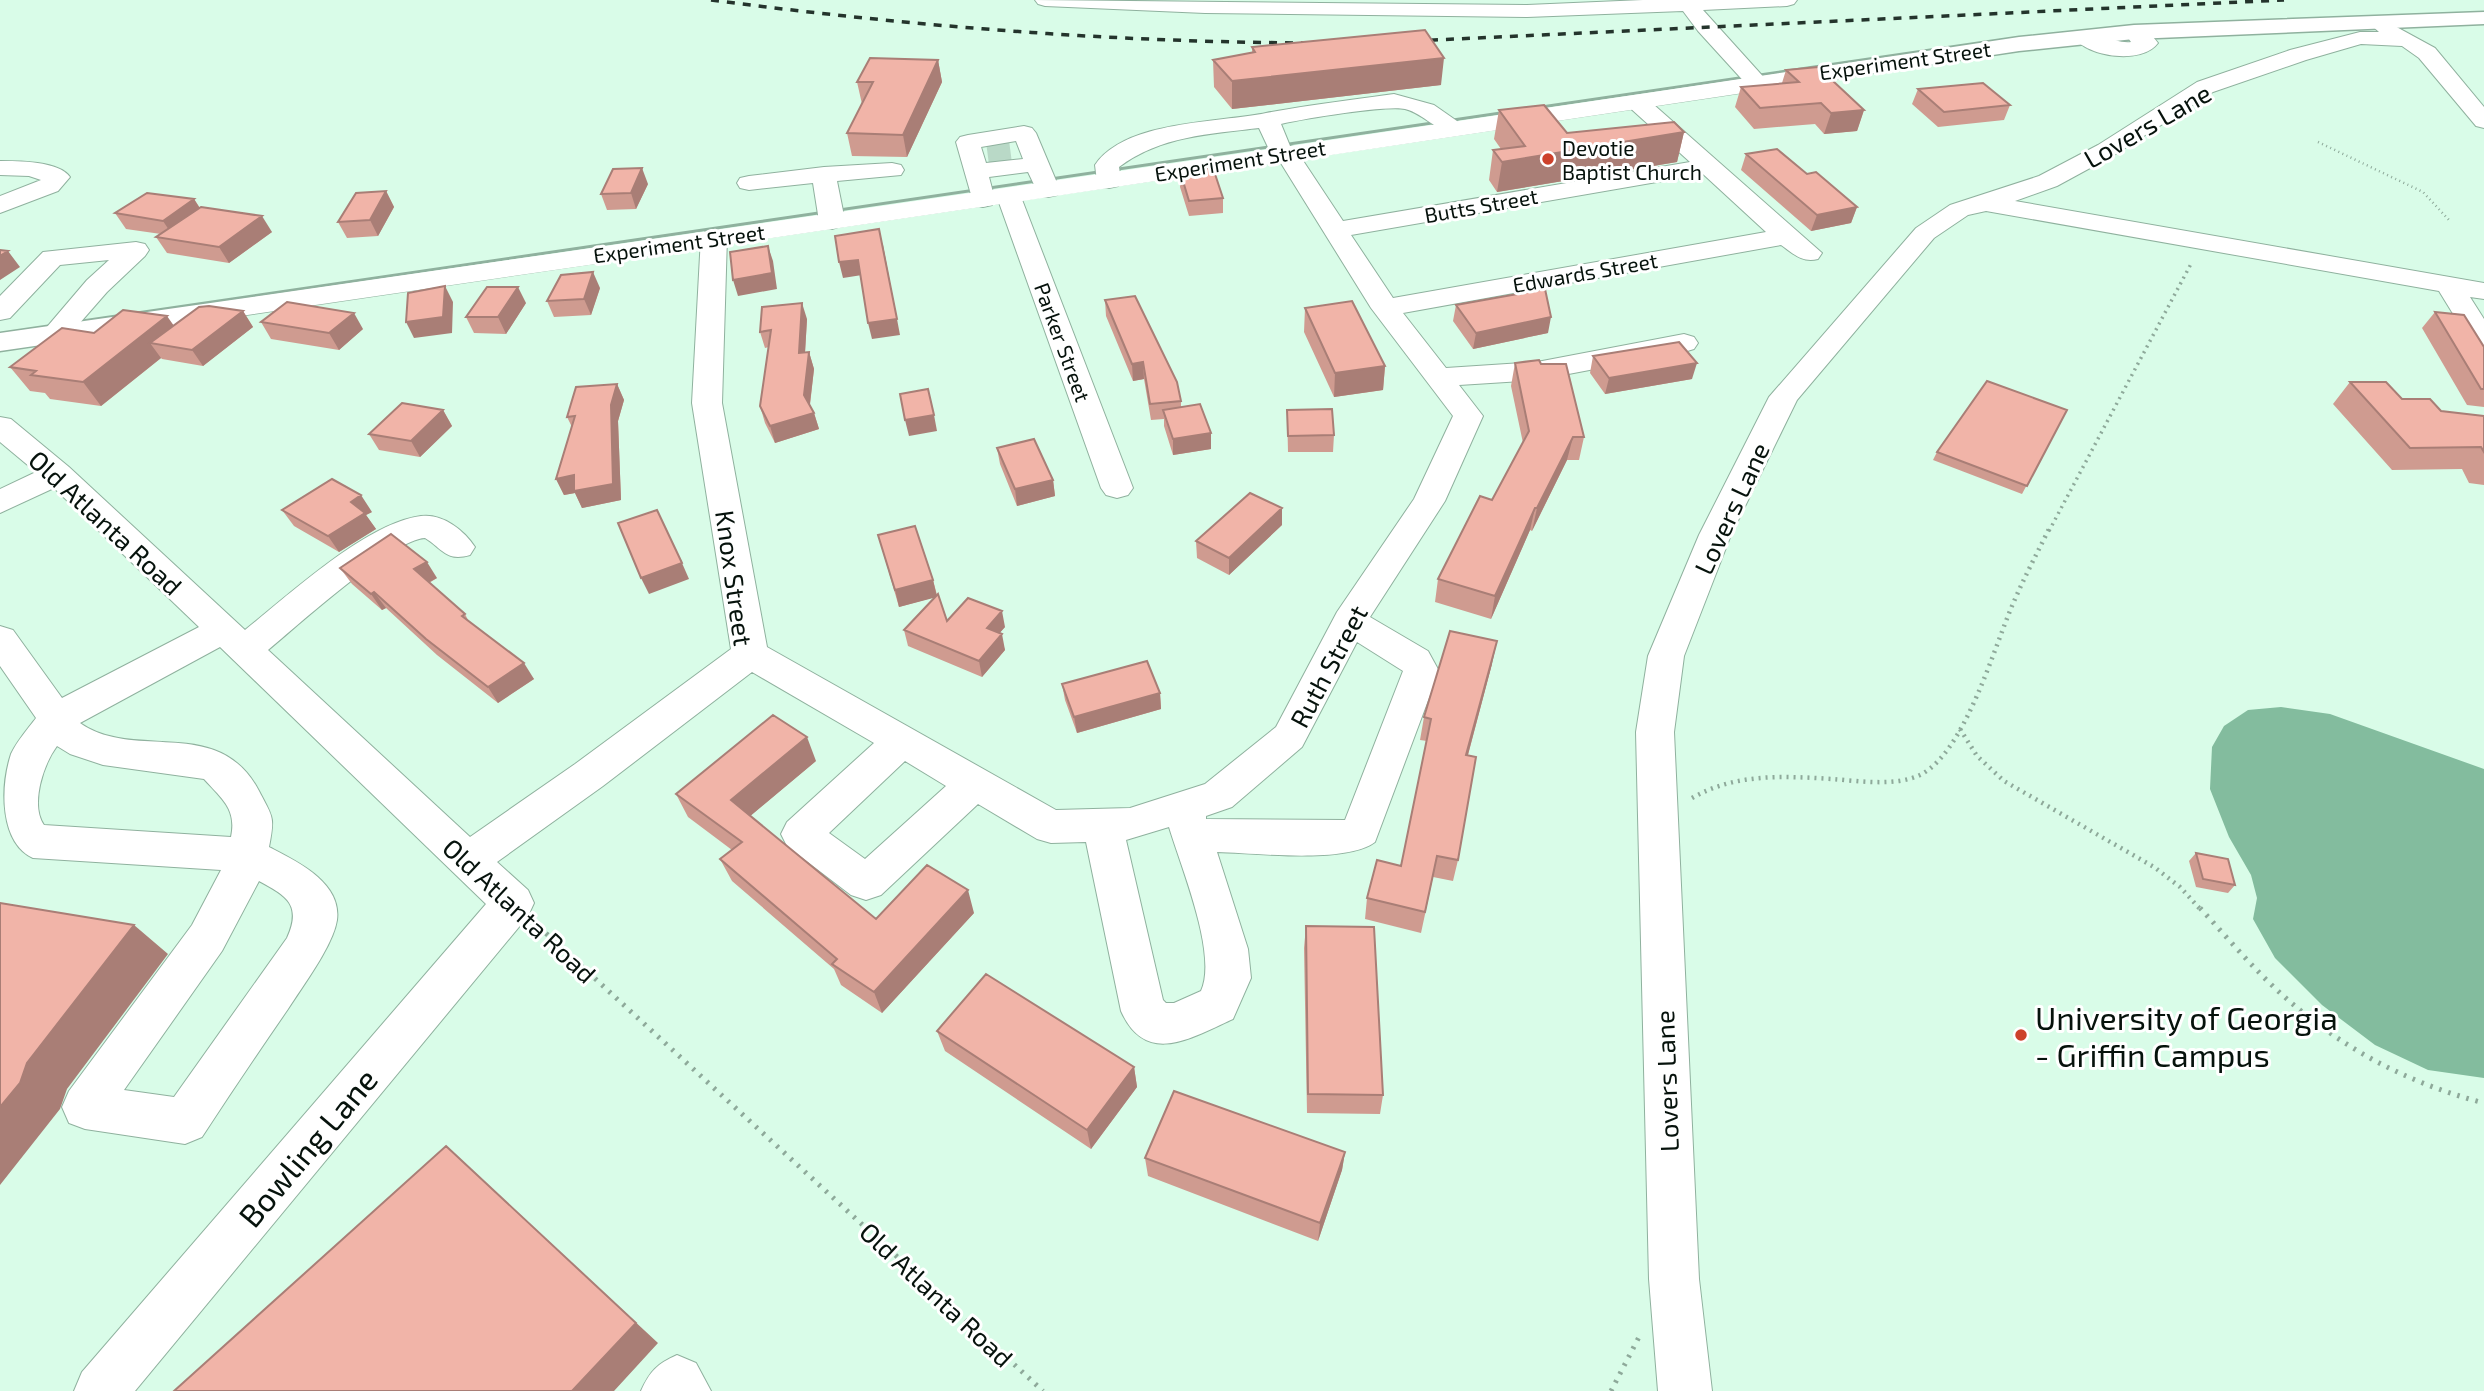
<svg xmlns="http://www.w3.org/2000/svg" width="2484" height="1391" font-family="'Exo 2',sans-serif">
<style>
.water{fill:#83bc9e}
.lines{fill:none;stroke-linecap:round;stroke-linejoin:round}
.minor-tunnel{stroke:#b9d9c7;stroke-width:23;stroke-dasharray:23 11;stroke-linecap:butt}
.minor-casing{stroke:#8fb19e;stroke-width:2}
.major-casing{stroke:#8fb19e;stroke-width:3}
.path-far3{stroke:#8ea99a;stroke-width:2.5;stroke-dasharray:1 3.5;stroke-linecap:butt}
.path-far2{stroke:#8ea99a;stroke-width:3.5;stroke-dasharray:2 4.5;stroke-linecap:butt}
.path-far1{stroke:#8ea99a;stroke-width:4.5;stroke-dasharray:2 5;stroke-linecap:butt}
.path{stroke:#8ea99a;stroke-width:5;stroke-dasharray:2.5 7;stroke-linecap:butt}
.minor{fill:#fff;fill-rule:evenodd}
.major{fill:#fff;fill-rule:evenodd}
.rail{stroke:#24342c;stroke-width:3.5;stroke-dasharray:8 8;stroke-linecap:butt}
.wall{fill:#cf9b90}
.shaded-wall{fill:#a97e76}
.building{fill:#f1b4a8;stroke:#a97e76;stroke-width:2}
.poi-dot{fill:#cd412b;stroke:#fff;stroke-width:2.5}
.labels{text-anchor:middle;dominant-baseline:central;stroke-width:6;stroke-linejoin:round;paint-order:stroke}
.far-street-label{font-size:21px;fill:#06120c;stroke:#fff}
.far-poi-label{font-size:21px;fill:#06120c;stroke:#fff;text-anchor:start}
.street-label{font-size:26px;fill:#06120c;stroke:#fff}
.near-poi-label{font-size:32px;fill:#06120c;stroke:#fff;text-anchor:start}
.near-street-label{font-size:32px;fill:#06120c;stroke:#fff}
</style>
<rect width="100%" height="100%" fill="#d9fce8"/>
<path class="water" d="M2281,707L2330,714L2484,769V1078L2428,1070L2375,1045L2322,1005L2275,958L2253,919L2257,898L2251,875L2229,837L2210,789L2212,747L2224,726L2248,710Z"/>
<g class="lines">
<path class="minor-tunnel" d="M988,157L1011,154"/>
<g class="minor-casing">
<path id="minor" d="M1035,0L1527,5L1643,0H1797L1794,4L1787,6L1703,10L1768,82L1765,87H1749L1698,31L1683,11L1527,17L1205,13L1045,6L1038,4Z
M2380,18L2435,48L2484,107V128L2476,126L2419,58L2402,46L2361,44L2306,60L2213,92L2114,155L2057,186L2015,201L2484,283V299L2470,297L2484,319V351L2474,348L2439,291L1986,211L1968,215L1934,238L1797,400L1731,535L1684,656L1674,732L1699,1279L1712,1391H1658L1649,1279L1636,732L1648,656L1699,535L1769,397L1916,228L1950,205L2039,176L2098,145L2197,82L2290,50L2360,32H2379L2370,24L2373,20Z
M2134,26C2144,28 2152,35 2158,43C2142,65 2088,57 2073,37L2077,33C2093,28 2111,44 2131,42L2124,32L2127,28Z
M1394,94L1434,105L1467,128L1463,133C1441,138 1426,114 1405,109C1386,105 1303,119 1281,124L1290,146L1294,147L1343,221L1690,162L1629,107L1626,102L1629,97H1645L1822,253L1818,259C1802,263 1794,254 1781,245L1403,313L1446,368L1537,362L1684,334L1694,337L1698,343L1694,349L1684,352L1537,380L1459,385L1483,416L1445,501L1370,617L1428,651L1439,671L1375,842C1346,864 1256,853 1217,852L1248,949L1251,978L1233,1019C1191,1038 1146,1067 1121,1011L1086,842L1051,843L1037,839L978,804L881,895L866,900L851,895L787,846L781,834L787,822L874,743L752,672L603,786L497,862L528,890L534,903L528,916L135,1391H74L82,1372L486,904L220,647L80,723C135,762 219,714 259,791C273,818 275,816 269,847C296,861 342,882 337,920C333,946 302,987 288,1009C259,1051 230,1094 202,1137L185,1144L85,1129L69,1123L62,1107L69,1091L192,925L221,870L33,858C0,843 0,788 11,754C17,741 27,730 36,718L0,666V626L13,630L62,698L199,627L54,488L0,513V489L36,472L0,442V417L11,419L69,467L245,630C289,595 366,523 421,516C442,513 464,530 475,547L470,555C446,562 443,549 425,538C393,539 296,627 268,650L470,837L575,764L731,649L692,403L701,237L705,232L714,229L723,232L727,237L722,403L767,647L1056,810L1130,808L1205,784L1276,727L1337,612L1414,499L1453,416L1371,308L1279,160L1273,158L1259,128C1210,134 1160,136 1119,167L1121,181L1118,186L1109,188L1100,186L1097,181L1095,165C1126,120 1218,123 1266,113C1308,105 1351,100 1394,94ZM1703,174L1766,232L1393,298L1351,235ZM1357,642L1403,671L1345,820L1206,819V816L1232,807L1302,747ZM57,746L70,754L103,765L204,779C222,799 237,809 231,837L44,825C30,805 43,765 57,746ZM905,761L946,786L865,859L829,833ZM1169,827C1181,867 1218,955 1201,991L1174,1003H1166L1163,1000L1126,840ZM259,881C287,896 302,905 287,938L174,1097L124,1090L222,951Z
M1024,126L1032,128L1036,133L1060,190L1057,195L1048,197L1039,195L1028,172L989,177L995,200L992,205L983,207L974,205L956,142L960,137L968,135ZM1016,141L1023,159L986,163L981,147Z
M0,161C18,161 59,161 70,177L58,191L0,213V196L41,180L29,176L0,175Z
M892,163L901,165L904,170L901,175L837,181L845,221L841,226L832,229L823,226L819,221L813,183L749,190L740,188L737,183L740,178L749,176L824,167Z
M1009,190L1018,192L1021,197L1133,488L1128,495L1117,498L1106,495L1101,488L997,197L1000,192Z
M136,242L145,244L149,250L145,256L107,292L65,340L55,342L45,340L41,334L87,280L109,260L60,265L10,318L0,320V296L43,252Z
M677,1355L696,1363L711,1391H641C650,1371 657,1364 677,1355Z"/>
</g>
<g class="major-casing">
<path id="major" d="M2484,12V24L2134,39L2019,51C1346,154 673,253 0,351V333C673,237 1346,139 2019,37L2134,25Z"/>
</g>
<path class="path-far3" d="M2318,142L2423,192L2449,220"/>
<path class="path-far2" d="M2049,531L2192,262"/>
<path class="path-far1" d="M1960,729L1977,756L2004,781L2154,867L2180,887L2201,910
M1692,798C1736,773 1783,776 1832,779C1860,781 1897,787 1922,774C1965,750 1993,651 2012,606C2023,580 2036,555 2049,529"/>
<path class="path" d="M2200,908C2225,935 2250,965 2278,991C2339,1047 2404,1082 2484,1103
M539,927L1043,1391
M1611,1391L1639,1337"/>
<use href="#minor" class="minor"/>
<use href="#major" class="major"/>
<path class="rail" d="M711,0C910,26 1108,42 1309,43
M1414,41L2284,0"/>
</g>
<path class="wall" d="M1252,47L1441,85L1232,109L1214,87L1213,60L1252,53Z
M938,60L942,82L907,157L852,156L847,133L862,104L857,82Z
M1786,70L1864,110L1857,131L1824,134L1815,124L1754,129L1735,107L1741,87L1782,83Z
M1918,89L2010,105L2004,120L1938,127L1912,104Z
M1499,110L1567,133L1684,132L1677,162L1497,192L1489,180L1493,150L1501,149L1494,139Z
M1746,154L1807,174L1857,207L1851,223L1811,231L1741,170Z
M1180,171L1223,198V213L1189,216L1180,187Z
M648,184L636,209L607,210L601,194Z
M386,191L394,207L378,236L347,238L338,222Z
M194,199L200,208L272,232L229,263L167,253L156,237L161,234L126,229L115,213Z
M600,288L591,315L554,317L547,301Z
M1105,300L1181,401V407L1211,449L1173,455L1164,426V419L1151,420L1144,379L1133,381L1106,316Z
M526,303L506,334L474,333L466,317Z
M1456,305L1548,333L1473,349L1453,321Z
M1305,308L1385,366L1383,390L1334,397L1304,332Z
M243,311L253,327L203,366L162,359L161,358L101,406L50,399L45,393L30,391L10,367L94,333L174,326Z
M2435,312L2484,347V407L2467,405L2422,328Z
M807,319L805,353L809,352L814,369L810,405L814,413L819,429L775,443L765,423L760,406L769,347L765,348L760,332Z
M261,322L363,329L339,350L271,339Z
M1593,356L1692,379L1605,394L1590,373Z
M1515,363L1584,437L1579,460H1567L1532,531L1530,530L1491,619L1435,602L1438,579L1492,500L1523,443L1511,386Z
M2350,382L2441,411L2484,416V485L2469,483L2462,469L2392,470L2333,404Z
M617,384L624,400L618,421L621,500L582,508L575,493L564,495L556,479L572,427L567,417Z
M443,410L452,426L420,457L379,450L369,434Z
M1287,410L1334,435L1333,452H1288Z
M2067,410L2022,494L1933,460L1937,452Z
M997,448L1053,480L1055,496L1017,506L1000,464Z
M282,510L372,512L366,515L376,529L339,552L294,526Z
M1282,525L1229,575L1197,558L1196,541Z
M878,535L933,580L937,595L947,621L1005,627L999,633L1005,650L982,677L908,646L904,630L935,597L899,607Z
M340,568L437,578L429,583L465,614L469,622L534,679L498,703L437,655L386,608L382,610L352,584Z
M1492,664L1468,755L1458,860L1453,881L1433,877L1421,933L1365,919L1367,898L1401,866L1427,741L1420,740L1424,717Z
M1062,684L1160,693L1161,709L1077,733L1065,700Z
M816,761L750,816L876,919L974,913L882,1013L841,985L834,969L732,881L720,859L732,850L688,817L676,794Z
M2196,853L2235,885L2228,893L2196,887L2189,861Z
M1306,926L1383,1095L1380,1114L1307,1113L1304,948Z
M937,1031L1134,1067L1137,1087L1091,1149L945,1051Z
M1345,1152L1342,1170L1318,1241L1148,1176L1145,1158Z"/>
<path class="shaded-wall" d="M1444,58L1441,85L1232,109V81Z
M938,60L942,82L907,157L903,135Z
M1864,110L1857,131L1824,134L1831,113Z
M1684,132L1677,162L1497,192L1502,162Z
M642,168L648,184L636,209L631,193Z
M386,191L394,207L378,236L370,220Z
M194,199L204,215L173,236L163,221Z
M1857,207L1851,223L1811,231L1817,215Z
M262,216L272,232L229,263L219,247Z
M883,245L900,335L872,339L868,323Z
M768,246L773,261L777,289L738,296L733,280Z
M8,251L20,267L0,280V256Z
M858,260L862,275L843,278L839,262Z
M593,272L600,288L591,315L584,299Z
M445,286L453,302L452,333L414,338L406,322Z
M518,287L526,303L506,334L498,317Z
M802,303L807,319L804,369L799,353Z
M243,311L253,327L203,366L192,350Z
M354,313L363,329L339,350L329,333Z
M167,316L184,340L150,343L161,358L101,406L83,382Z
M1551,317L1548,333L1473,349L1476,333Z
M809,352L814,369L809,411L804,395Z
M1143,362L1144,379L1133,381L1132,364Z
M1697,363L1692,379L1605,394L1609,378Z
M1385,366L1383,390L1334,397L1335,373Z
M617,384L624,400L618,421L621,500L582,508L575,493L564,495L556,479L574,475L611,405Z
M443,410L452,426L420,457L411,441Z
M814,413L819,429L775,443L770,426Z
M934,415L937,431L909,436L905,420Z
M1211,433V449L1173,455V439Z
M1573,437L1567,460L1532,531L1537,508Z
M1053,480L1055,496L1017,506L1015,489Z
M361,495L372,512L366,515L376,529L339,552L328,536L351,502Z
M1282,508V525L1229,575V558Z
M1535,508L1530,530L1491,619L1495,596Z
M427,562L437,578L424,585L414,569Z
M682,563L689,579L649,594L641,578Z
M933,580L937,597L899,607L895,590Z
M374,592L386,608L382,610L371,594Z
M1002,611L1005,627L990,644L987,628Z
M1002,634L1005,650L982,677L979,661Z
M1497,641L1492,664L1462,777L1466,755Z
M524,663L534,679L498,703L488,687Z
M1160,693L1161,709L1077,733L1074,717Z
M807,737L816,761L742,823L731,800Z
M968,890L974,913L882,1013L874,992Z
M134,925L168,954L67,1089L60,1109L0,1185V1107L27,1063Z
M1134,1067L1137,1087L1091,1149L1087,1130Z
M446,1146L658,1343L614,1391H572Z
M1345,1152L1342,1170L1318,1241L1320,1223Z"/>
<path class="building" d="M1425,30L1444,58L1232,81L1213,60L1255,52L1252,47Z
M870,58L938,60L903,135L847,133L873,82H857Z
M1818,67L1864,110L1831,113L1821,103L1760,108L1741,87L1799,82L1786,70Z
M1983,83L2010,105L1944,112L1918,89Z
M1544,105L1567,133L1674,122L1684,132L1502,162L1493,150L1525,146L1499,110Z
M1777,149L1807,174L1816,172L1857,207L1817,215L1746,154Z
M642,168L631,193L601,194L613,169Z
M1213,168L1223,198L1189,201L1180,171Z
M386,191L370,220L338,222L356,193Z
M147,193L194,199L163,221L115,213Z
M201,207L262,216L219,247L156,237Z
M879,229L897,319L868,323L858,260L839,262L835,236Z
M768,246L772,273L733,280L730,252Z
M0,250L8,251L0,256Z
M593,272L584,299L547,301L561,275Z
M445,286L443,317L406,322L408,293Z
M487,287H518L498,317H466Z
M1545,289L1551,317L1476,333L1456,305Z
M1135,296L1177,382L1181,401L1150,404L1143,362L1132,364L1105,300Z
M1352,301L1385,366L1335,373L1305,308Z
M287,302L354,313L329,333L261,322Z
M802,303L799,353L809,352L804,395L814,413L770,426L760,406L771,330L760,332L762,307Z
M209,306L243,311L192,350L150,343L199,307Z
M123,310L167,316L83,382L31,375L36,371L10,367L62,328L94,333Z
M2435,312L2464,315L2484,347V389H2481Z
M1679,342L1697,363L1609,378L1593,356Z
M1539,360L1541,364H1566L1584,437H1573L1537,508H1535L1495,596L1438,579L1480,496L1492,500L1529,431L1515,363Z
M1987,381L2067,410L2027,486L1937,452Z
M2350,382H2386L2402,399H2430L2441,411L2484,416V452L2481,447L2410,448Z
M617,384L611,405L613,484L574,491V475L556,479L575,416L567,417L576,387Z
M928,389L934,415L905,420L900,394Z
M402,403L443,410L411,441L369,434Z
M1200,404L1211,433L1173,439L1163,410Z
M1332,409L1334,435L1288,436L1287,410Z
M1034,439L1053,480L1015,489L997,448Z
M332,479L361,495L351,502L365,513L328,536L282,510Z
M1250,493L1282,508L1229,558L1196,541Z
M657,510L682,563L641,578L618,523Z
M915,526L933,580L895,590L878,535Z
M391,534L427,562L414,569L465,614L462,616L524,663L488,687L426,639L374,592L371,594L340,568Z
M938,594L947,621L968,598L1002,611L987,628L1002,634L979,661L904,630Z
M1450,631L1497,641L1466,755L1476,757L1458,860L1437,856L1425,912L1367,898L1377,860L1401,866L1431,719L1424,717Z
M1147,661L1160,693L1074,717L1062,684Z
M773,715L807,737L731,800L876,919L927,865L968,890L874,992L832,964L837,959L720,859L742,842L676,794Z
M2196,853L2228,859L2235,885L2203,879Z
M0,903L134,925L27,1063L20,1083L0,1107Z
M1306,926L1374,927L1383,1095L1308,1094Z
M986,974L1134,1067L1087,1130L937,1031Z
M1174,1091L1345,1152L1320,1223L1145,1158Z
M446,1146L636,1323L572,1391H174Z"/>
<g class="poi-dot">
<circle cx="1548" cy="159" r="7"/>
<circle cx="2021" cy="1035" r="7"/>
</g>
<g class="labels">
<g class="far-street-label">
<text transform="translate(1905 60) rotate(-8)">Experiment Street</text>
<text transform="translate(1240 160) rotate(-9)">Experiment Street</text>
<text transform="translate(1481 205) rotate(-10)">Butts Street</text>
<text transform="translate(679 243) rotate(-8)">Experiment Street</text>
<text transform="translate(1585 272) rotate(-10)">Edwards Street</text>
<text transform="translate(1063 342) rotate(70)">Parker Street</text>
</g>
<g class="far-poi-label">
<text x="1562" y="147">Devotie<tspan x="1562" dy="24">Baptist Church</tspan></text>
</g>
<g class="street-label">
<text transform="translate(2147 125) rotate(-30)">Lovers Lane</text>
<text transform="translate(1731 508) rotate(-65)">Lovers Lane</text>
<text transform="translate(106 522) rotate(43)">Old Atlanta Road</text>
<text transform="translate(735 578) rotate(82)">Knox Street</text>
<text transform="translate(1328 666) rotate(-62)">Ruth Street</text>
<text transform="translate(520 910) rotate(43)">Old Atlanta Road</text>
<text transform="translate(1666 1081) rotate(-92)">Lovers Lane</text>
<text transform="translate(937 1294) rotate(43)">Old Atlanta Road</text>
</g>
<g class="near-poi-label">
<text x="2035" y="1017">University of Georgia<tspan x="2035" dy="37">- Griffin Campus</tspan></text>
</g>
<g class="near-street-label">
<text transform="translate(307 1147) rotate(-50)">Bowling Lane</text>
</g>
</g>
</svg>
